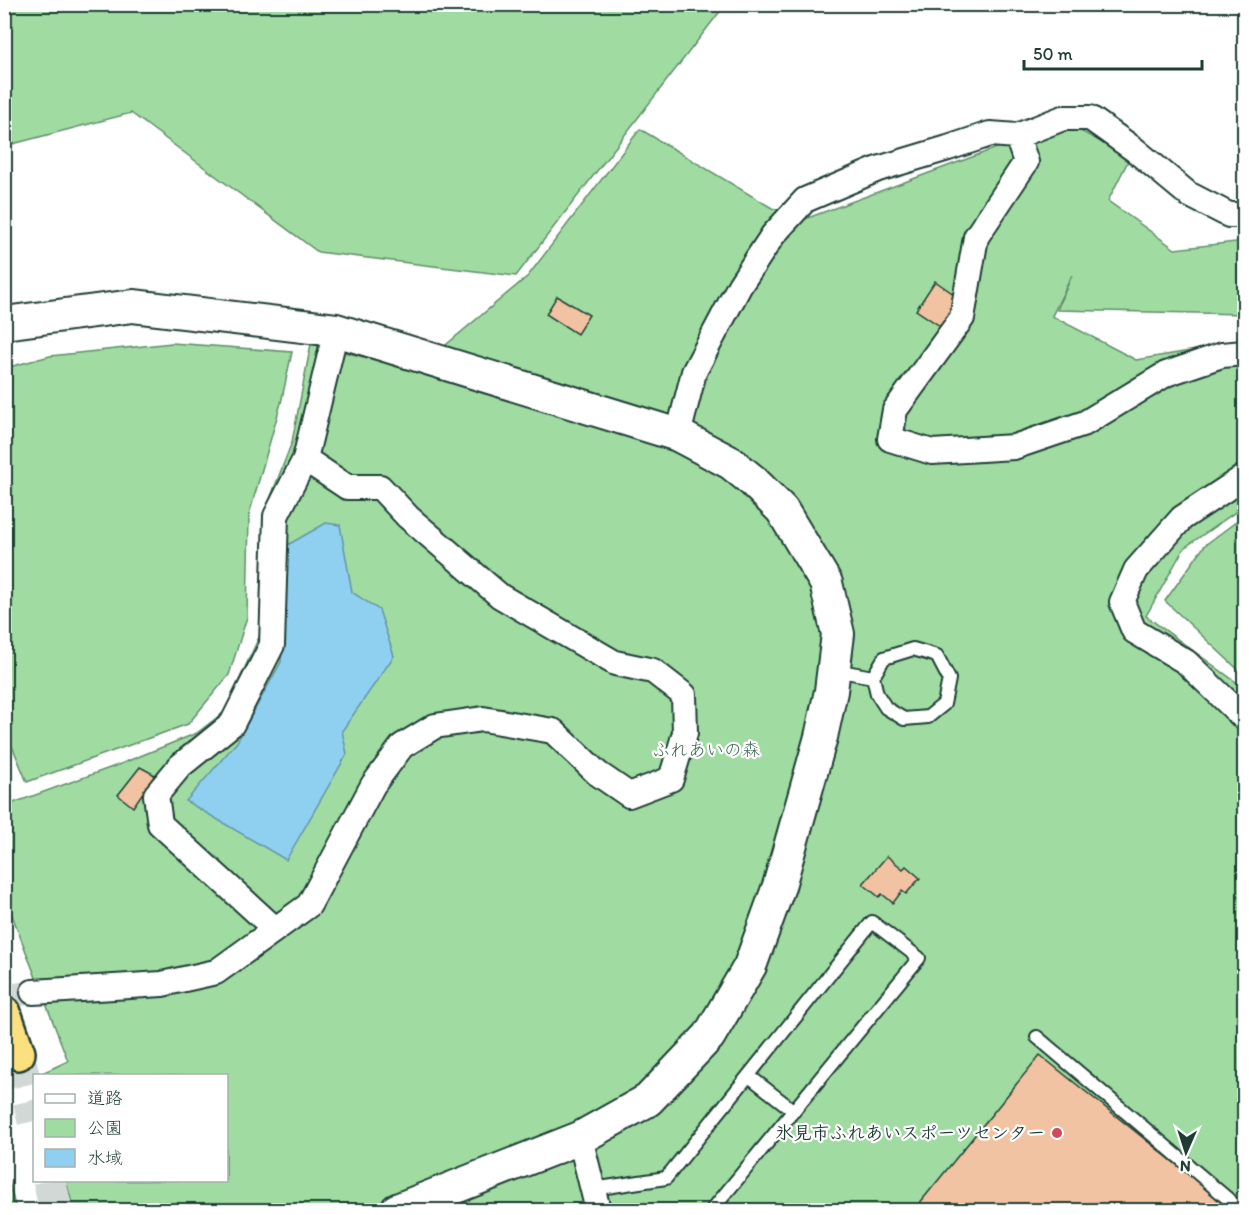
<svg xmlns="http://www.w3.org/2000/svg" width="1249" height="1215" font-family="Itim,'Klee One',sans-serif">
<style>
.green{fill:#a0dca2;stroke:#608c6b;stroke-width:1.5}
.water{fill:#8fd0f1;stroke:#6295a5;stroke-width:1.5}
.building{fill:#f2c3a2;stroke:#1f3d34;stroke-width:1.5}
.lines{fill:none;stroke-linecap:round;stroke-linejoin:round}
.minor-tunnel{stroke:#d2d8d6;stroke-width:24;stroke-dasharray:24 12;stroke-linecap:butt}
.trunk-tunnel{stroke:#d2d8d6;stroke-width:33;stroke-dasharray:33 16;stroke-linecap:butt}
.service-casing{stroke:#1f3d34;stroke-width:16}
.minor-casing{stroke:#1f3d34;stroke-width:28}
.tertiary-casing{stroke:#1f3d34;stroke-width:36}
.trunk-casing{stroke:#1f3d34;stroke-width:38}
.path{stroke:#1f3d34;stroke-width:4;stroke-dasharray:1.5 4.5;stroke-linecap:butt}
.service{stroke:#fff;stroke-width:12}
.minor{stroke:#fff;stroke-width:24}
.tertiary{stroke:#fff;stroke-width:32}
.trunk{stroke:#fbe080;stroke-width:33}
.poi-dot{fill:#d1495b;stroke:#fff;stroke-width:2}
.labels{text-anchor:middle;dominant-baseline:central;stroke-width:4.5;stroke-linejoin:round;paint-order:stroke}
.park-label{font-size:18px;fill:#3f6550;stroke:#fff}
.poi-label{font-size:18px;font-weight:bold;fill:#1f3d34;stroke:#fff;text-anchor:end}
</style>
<rect width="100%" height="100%" fill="#fff"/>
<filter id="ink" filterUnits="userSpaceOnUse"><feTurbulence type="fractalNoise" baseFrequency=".0167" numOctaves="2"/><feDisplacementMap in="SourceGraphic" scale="12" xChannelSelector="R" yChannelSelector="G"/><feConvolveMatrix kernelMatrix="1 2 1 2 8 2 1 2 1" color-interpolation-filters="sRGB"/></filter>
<g filter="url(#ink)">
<path class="green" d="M5,4H725V5L516,276L318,252L131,113L5,146Z
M1071,126L1130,157L1108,201L1175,249L1244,241V314L1057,310L1072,275L1052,316L1136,360L1244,342V506L1184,548L1146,616L1244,688V1210H74L66,1181L226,1180V1076L41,1075L40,1074L68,1061L5,897V806L118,765L197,733L224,712L261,633L263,517L292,442L311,344L416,370L528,276L640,129L772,208L805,219L1002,146Z
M172,343L292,352L281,403L249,515L247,617L229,675L188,724L27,782L5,729V368L50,356Z
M1244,516V675L1165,601L1205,545Z
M4,1166H5L16,1210H5Z"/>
<path class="water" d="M326,523L340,525L352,592L379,610L394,656L342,731L347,754L286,860L186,801L237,742L281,662L286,609L284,547Z"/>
<path class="building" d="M935,281L958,297L950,309L954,311L943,328L916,310Z
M557,296L589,315L577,334L546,314Z
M140,767L155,775L133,807L118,795Z
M887,856L903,869L906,866L920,878L906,894L902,891L893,903L882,894L879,897L863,884Z
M1040,1055L1233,1210H914Z"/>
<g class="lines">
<path class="minor-tunnel" d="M4,997L33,992"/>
<path class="trunk-tunnel" d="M18,1053L34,1121
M49,1180L56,1210"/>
<g class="service-casing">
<path id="service" d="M835,670L873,677L884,658L913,649L937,656L949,679L944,704L928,717L904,719L886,708L877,694L873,677
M1037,1037L1241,1210
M749,1076L794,1111
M593,1189L666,1178L872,922L919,958L712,1210"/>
</g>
<g class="minor-casing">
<path id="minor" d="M1017,136L1026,162L976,237L962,318L895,410L890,439L932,452L1014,447L1085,423L1166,374L1222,355L1244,353
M678,435L694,372L740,285L773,235L805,200L878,169L948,148L990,134L1017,136L1063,118H1090L1135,150L1188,194L1229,215H1244
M1244,477L1182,518L1136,570L1122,602L1134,631L1186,662L1244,718
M275,929L160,824L156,795L180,766L232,724L272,645L276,516L305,459L336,330
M33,992L162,984L216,972L309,905L373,785L402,746L435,726L483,719L553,731L597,773L629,795L671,779L685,733L684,695L653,671L615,663L500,596L408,517L380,487H347L305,459
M580,1138L598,1210"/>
</g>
<g class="tertiary-casing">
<path id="tertiary" d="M4,323L133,306L336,330L678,435L731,463L753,481L782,510L826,583L838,634L831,691L821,737L779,886L750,966L709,1036L648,1100L580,1138L397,1210"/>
</g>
<g class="trunk-casing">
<path id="trunk" d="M4,1013L18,1053"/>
</g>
<path class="path" d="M4,952L13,979"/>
<use href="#service" class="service"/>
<use href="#minor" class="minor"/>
<use href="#tertiary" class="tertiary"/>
<use href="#trunk" class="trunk"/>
</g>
</g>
<circle class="poi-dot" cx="1057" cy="1133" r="6"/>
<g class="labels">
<g class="park-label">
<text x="706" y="750">ふれあいの森</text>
</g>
<g class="poi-label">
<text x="1045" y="1133">氷見市ふれあいスポーツセンター</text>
</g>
</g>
<rect width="1249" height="1215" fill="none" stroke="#fff" stroke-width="24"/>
<rect x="12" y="12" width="1225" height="1191" fill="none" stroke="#1f3d34" stroke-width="2" filter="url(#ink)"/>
<rect x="33" y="1074" width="195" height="108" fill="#ffffff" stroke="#a5b1ae" stroke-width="1.5"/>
<rect x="45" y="1094" width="30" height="9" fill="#ffffff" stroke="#a5b1ae" stroke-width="1.5"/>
<text x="87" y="1104" font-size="18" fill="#1f3d34">道路</text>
<rect x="45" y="1119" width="30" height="18" fill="#a0dca2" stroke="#a5b1ae" stroke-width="1.5"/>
<text x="87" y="1134" font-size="18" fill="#1f3d34">公園</text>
<rect x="45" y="1149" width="30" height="18" fill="#8fd0f1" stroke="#a5b1ae" stroke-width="1.5"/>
<text x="87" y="1164" font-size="18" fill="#1f3d34">水域</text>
<g transform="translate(1186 1152) rotate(183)" stroke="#ffffff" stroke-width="4.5" paint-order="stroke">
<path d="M0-4.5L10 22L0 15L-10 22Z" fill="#1f3d34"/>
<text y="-9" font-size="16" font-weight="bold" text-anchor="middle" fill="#1f3d34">N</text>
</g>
<path d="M1024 60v9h178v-9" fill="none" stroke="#1f3d34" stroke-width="3"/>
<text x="1033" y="60" font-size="18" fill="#1f3d34" stroke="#ffffff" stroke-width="4.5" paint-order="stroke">50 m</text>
</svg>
